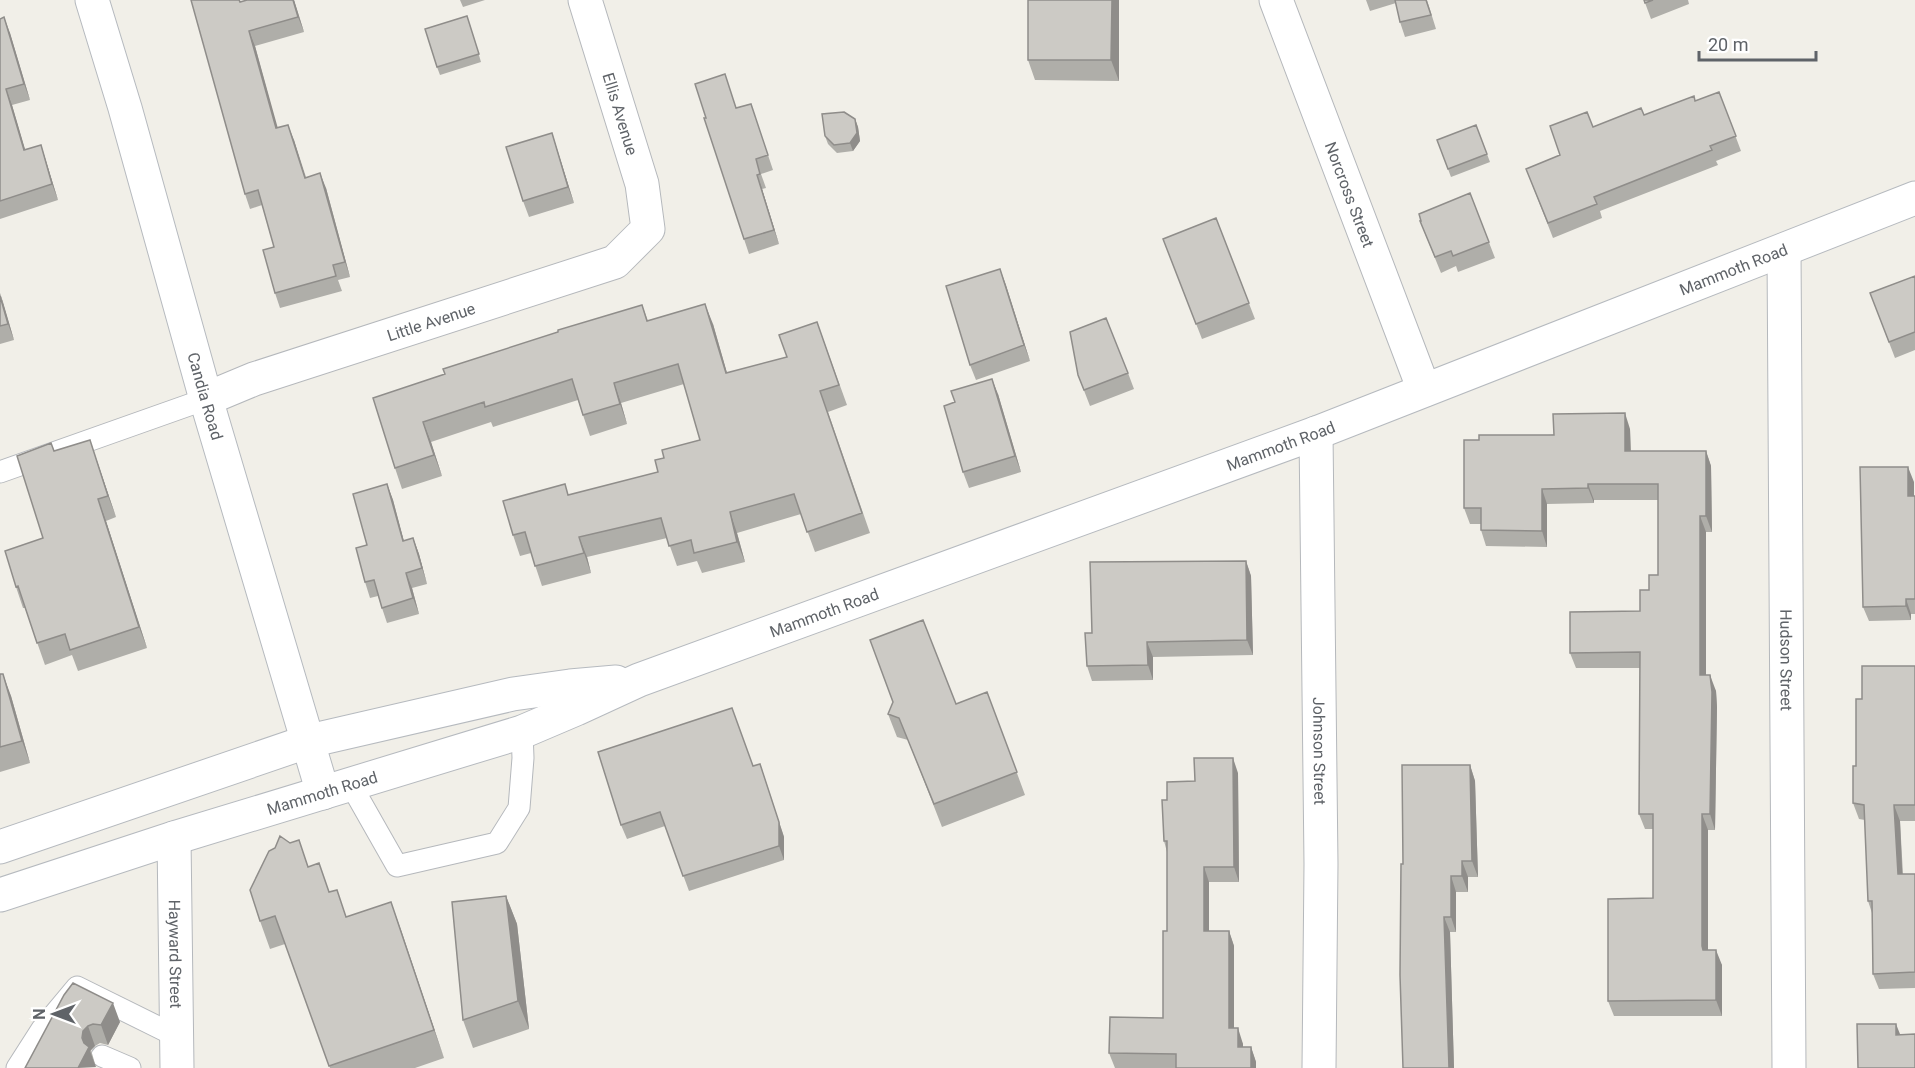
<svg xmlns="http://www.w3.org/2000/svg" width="1915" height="1068" font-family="Roboto,sans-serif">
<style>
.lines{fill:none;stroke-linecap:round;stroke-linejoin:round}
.lane-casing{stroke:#b5b8bc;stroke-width:23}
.street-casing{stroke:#b5b8bc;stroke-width:35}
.secondary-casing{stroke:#b6babf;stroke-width:35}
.lane{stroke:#fff;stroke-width:21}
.street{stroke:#fff;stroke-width:33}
.secondary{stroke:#fff;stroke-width:33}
.wall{fill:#afaea9}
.shaded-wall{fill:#8f8d8a}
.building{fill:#cccac5;stroke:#8f8d8a;stroke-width:1.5}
.labels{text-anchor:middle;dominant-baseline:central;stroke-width:6;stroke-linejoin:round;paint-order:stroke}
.street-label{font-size:16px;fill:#5f6368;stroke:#fff}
</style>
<rect width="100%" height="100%" fill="#f1efe8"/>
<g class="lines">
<g class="lane-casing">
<path id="lane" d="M0,472L206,399
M351,785L397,866L497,843L519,808L523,758L522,732
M102,1056L130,1068
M17,1068L42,1029L77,987L176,1036"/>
</g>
<g class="street-casing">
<g id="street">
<path id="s1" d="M1276,0L1424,390"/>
<path id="s2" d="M1784,250L1789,1068"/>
<path id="s3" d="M206,399L254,379L615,262L648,229L642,184L585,0"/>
<path id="s4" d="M1316,433L1321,864L1319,1068"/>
<path id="s5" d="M174,838L177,1068"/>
</g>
</g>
<g class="secondary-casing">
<g id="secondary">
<path id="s6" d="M92,0L125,108L206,399L323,793"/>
<path d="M0,847L309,741L513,694L570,686L616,682"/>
<path id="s7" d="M0,895L174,838L522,732L576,709L639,680L1316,433L1915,198"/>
</g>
</g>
<use href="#lane" class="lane"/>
<use href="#street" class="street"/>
<use href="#secondary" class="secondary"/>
</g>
<path class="wall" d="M240,0L241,2L247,0H294L304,32L255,46L277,128L294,140L306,177L326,188L350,277L338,280L342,291L280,308L275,293L274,247L262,205L250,209L245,194Z
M460,0H485L463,7Z
M1028,0H1119V81L1035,80L1028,60Z
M1366,0H1427L1436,29L1405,37L1400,22L1396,3L1370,11Z
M1644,0H1688L1689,4L1651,19Z
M0,19L10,33L30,100L12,105L25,150L41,145L58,200L0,219Z
M470,25L481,62L440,75L437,67Z
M1719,92L1741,151L1716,161L1718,165L1600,211L1602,218L1553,238L1526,169L1560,155L1644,115L1695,101Z
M751,104L773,170L761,174L766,188L762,189L779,244L749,254L744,239L736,108Z
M855,119L858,127L860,141L853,151L837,153L828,144L825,136Z
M1476,125L1490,162L1451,177L1437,140Z
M552,133L574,203L529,217L523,201Z
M1470,193L1495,258L1458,272L1456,266L1441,273L1420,221Z
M1216,218L1255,319L1202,339L1163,239Z
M1000,269L1030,361L976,380L970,365Z
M1915,276V350L1895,358L1870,293Z
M0,293L14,340L0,344Z
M642,305L648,321L713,324L727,373L787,357L817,322L847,405L828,412L870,533L815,552L801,514L737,533L745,562L702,573L697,561L677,566L667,538L587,557L591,573L542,586L531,553L520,556L513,535L569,495L658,472L664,458L700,440L684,384L621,403L627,424L590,436L578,400L493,427L491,422L431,442L442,476L402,489L395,468L445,374Z
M1128,373L1134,389L1090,406L1078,375Z
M998,394L1021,472L969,488L963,472Z
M1630,429L1631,451H1706L1711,466L1712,532H1706V675L1716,691L1717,707L1715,830H1708V950L1722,965V1016H1614L1608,1001L1653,898V829H1645L1639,814L1640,668H1576L1570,653L1640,611L1649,590L1658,575V500H1594V503L1547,504V547L1486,546L1481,530V524H1470L1464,508L1479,440Z
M54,451L97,461L116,517L106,521L147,648L78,671L72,655L45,665L25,608H23L16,587L43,538Z
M1914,482V496H1915V614H1911V620L1869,621L1863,607Z
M387,484L393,500L404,541L413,538L419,554L427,584L412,588L419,614L387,623L378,596L370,598L365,582L367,545Z
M1246,561L1251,576L1253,655L1153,657V680L1092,681L1087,666L1092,633Z
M1915,666V821H1900L1903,874H1915V988L1879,989L1873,974L1872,913L1868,901L1865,820L1859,819L1853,803L1862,699Z
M0,674L11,696L30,763L0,772Z
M987,692L1025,795L942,827L908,740L897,737L888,714L956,704Z
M760,764L784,837V860L689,891L665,826L627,839L621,825Z
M1470,765L1475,781L1478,877H1468V892H1456V932H1450L1454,1068H1403V864Z
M1238,773L1239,882H1209V931H1229L1234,946V1028L1243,1044V1047H1251L1256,1062V1068H1115L1109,1053L1163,1018L1167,931V852L1164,841L1167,800L1195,781Z
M309,866L329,892L346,917L391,902L444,1058L415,1068H330L285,944L270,949L260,921Z
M506,896L517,924L529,1029L473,1048L463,1020Z
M64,995L120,1022L108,1045L100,1043L95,1046L91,1050L96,1067Z"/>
<path class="shaded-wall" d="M293,0H294L304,32L298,17Z
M1112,0H1119V81L1111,60Z
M4,17L10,33L30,100L24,84Z
M249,31L255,46L282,143L276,128Z
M6,89L12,105L30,166L24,150Z
M855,119L858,127L860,141L853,151L850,143Z
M288,125L294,140L310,193L305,178Z
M552,133L557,149L574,203L568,187Z
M41,145L46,161L58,200L52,184Z
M320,173L326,188L350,277L345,262Z
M757,175L762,189L779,244L774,230Z
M1000,269L1006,285L1030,361L1024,345Z
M0,293L3,302L14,340L8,324Z
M705,304L713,324L733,394L726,373Z
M992,379L998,394L1021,472L1015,456Z
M614,383L621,403L627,424L620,404Z
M1625,413L1630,429L1631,466L1625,451Z
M423,422L431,442L442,476L434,455Z
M90,440L97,461L116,517L108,496Z
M1706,451L1711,466L1712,532L1706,516Z
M1908,467L1914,482V511L1908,496Z
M387,484L393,500L408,557L403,541Z
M1588,484L1594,500V503L1588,488Z
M1542,489L1547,504V547L1542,531Z
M98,499L106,521L147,648L139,627Z
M730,512L737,533L745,562L737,542Z
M1700,516L1706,532V691L1700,675Z
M579,537L587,557L591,573L584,553Z
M413,538L419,554L427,584L422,568Z
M1246,561L1251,576L1253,655L1247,640Z
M406,573L412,588L419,614L413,598Z
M1906,599L1911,614V620L1906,606Z
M1147,642L1153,657V680L1148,665Z
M3,674L11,696L30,763L22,741Z
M1710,675L1716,691L1717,707L1715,830L1710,814Z
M1233,758L1238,773L1239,882L1234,867Z
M760,764L784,837V860L779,846Z
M1470,765L1475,781L1478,877L1472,861Z
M1894,805L1900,821L1903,890L1898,874Z
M1702,814L1708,830V961L1703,950L1702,946Z
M1462,861L1468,877V892L1462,876Z
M1204,867L1209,882V947L1204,931Z
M1451,876L1456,892V932L1451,917Z
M506,896L517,924L529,1029L518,1001Z
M391,902L401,930L444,1058L434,1030Z
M1444,917L1450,932L1454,1068H1449Z
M1229,931L1234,946V1044L1229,1028Z
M1716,950L1722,965V1016L1716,1000Z
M113,1003L120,1022L108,1045L101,1025Z
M1896,1024L1902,1039L1896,1035Z
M88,1026L95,1046L90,1051L96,1067L78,1068L83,1031Z
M1238,1028L1243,1044V1062L1238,1047Z
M1251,1047L1256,1062V1068H1251Z"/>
<path class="building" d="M191,0H239L240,2L247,0H293L298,17L249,31L276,128L288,125L305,178L320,173L345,262L333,265L336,276L275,293L263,250L274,247L258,190L245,194Z
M1028,0H1112L1111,60H1028Z
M1395,0H1426L1431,15L1400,22Z
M1644,0H1653L1645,3Z
M467,16L479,54L437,67L425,29Z
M4,17L24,84L6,89L24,150L41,145L52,184L0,201V19Z
M725,74L736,108L751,104L768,155L756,159L760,174L757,175L774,230L744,239L704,118H706L695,84Z
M1719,92L1736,136L1710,146L1712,150L1594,197L1597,204L1548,223L1526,169L1560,155L1550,126L1587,112L1593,127L1641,108L1644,115L1694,96L1695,101Z
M844,112L855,119L857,133L850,143L834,145L825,136L822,114Z
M1476,125L1487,154L1448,169L1437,140Z
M552,133L568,187L523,201L506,147Z
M1470,193L1489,242L1453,256L1451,251L1435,257L1420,221H1421L1419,214Z
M1216,218L1249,303L1196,324L1163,239Z
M1000,269L1024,345L970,365L946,286Z
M1915,276V332L1889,342L1870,293Z
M0,296L8,324L0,326Z
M705,304L726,373L787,357L779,335L817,322L839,385L820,391L862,513L807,532L794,494L730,512L737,542L694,553L691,540L669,546L661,518L579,537L584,553L535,566L525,532L513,535L503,501L565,484L568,495L658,472L655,460L664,458L662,450L700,440L678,364L614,383L620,404L583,415L572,379L485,407L484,402L423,422L434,455L395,468L373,398L445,374L443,369L558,332V330L642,305L647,321Z
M1106,318L1128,373L1084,390L1078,375L1070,332Z
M992,379L1015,456L963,472L944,406L955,402L951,391Z
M1625,413V451H1706V516H1700V675H1710L1712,692L1710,814H1702V946L1703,950H1716V1000L1608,1001V899L1653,898V814H1639L1640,652L1570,653V612L1640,611V590H1649V575H1658V484H1588V488L1542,489V531L1481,530V508H1464V440H1479V435H1554L1553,414Z
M90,440L108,496L98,499L139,627L70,650L65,634L37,643L18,586L16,587L5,551L43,538L17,456L51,443L54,451Z
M1860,467H1908V496H1915V599H1906V606L1863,607Z
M387,484L403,541L413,538L422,568L406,573L413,598L382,608L374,580L365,582L356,548L367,545L353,494Z
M1246,561L1247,640L1147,642L1148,665L1087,666L1085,633H1092L1090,562Z
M923,620L956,704L987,692L1017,772L934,804L899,718L888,714L893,702L870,640Z
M1862,666H1915V805H1894L1898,874H1915V972L1873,974L1872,901H1868L1864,805L1853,803V766H1856V699H1862Z
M0,674H3L22,741L0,747Z
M732,708L753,766L760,764L779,822V846L683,876L660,812L621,825L598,752Z
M1194,758H1233L1234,867H1204V931H1229V1028H1238V1047H1251V1068H1176V1054L1109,1053L1110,1017L1163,1018V931H1167V841H1164L1162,800H1167V782L1195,781Z
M1402,765H1470L1472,861H1462V876H1451V917H1444L1449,1068H1403L1400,975L1401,864H1403Z
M280,836L290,843L299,840L308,867L319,863L329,892L337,890L346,917L391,902L434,1030L329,1066L275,916L260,921L250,890L269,851L275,848Z
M506,896L518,1001L463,1020L452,902Z
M73,983L113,1003L101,1025L93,1024L88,1026L83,1031L82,1038L84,1043L89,1047L78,1068H25L64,995Z
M1857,1024H1896V1035L1915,1034V1068H1858Z"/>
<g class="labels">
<g class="street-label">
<text transform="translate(620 114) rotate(73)">Ellis Avenue</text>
<text stroke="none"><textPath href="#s1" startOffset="208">Norcross Street</textPath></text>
<text stroke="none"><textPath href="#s7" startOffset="1844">Mammoth Road</textPath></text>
<text stroke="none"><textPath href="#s3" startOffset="238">Little Avenue</textPath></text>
<text stroke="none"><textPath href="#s6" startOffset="412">Candia Road</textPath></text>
<text stroke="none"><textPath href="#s7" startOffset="1358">Mammoth Road</textPath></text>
<text stroke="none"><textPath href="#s7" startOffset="872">Mammoth Road</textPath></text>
<text stroke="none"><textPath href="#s2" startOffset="410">Hudson Street</textPath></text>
<text stroke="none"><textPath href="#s4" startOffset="318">Johnson Street</textPath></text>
<text stroke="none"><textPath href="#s7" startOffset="338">Mammoth Road</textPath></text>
<text stroke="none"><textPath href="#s5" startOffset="116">Hayward Street</textPath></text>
</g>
</g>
<g transform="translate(54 1014) rotate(270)" stroke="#ffffff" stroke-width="4.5" paint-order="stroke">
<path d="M0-4.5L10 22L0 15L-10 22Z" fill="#5f6368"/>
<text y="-9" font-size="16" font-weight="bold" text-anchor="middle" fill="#5f6368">N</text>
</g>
<path d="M1699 51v9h117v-9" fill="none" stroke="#5f6368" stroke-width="3"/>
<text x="1708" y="51" font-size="18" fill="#5f6368" stroke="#ffffff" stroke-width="4.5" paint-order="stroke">20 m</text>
</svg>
